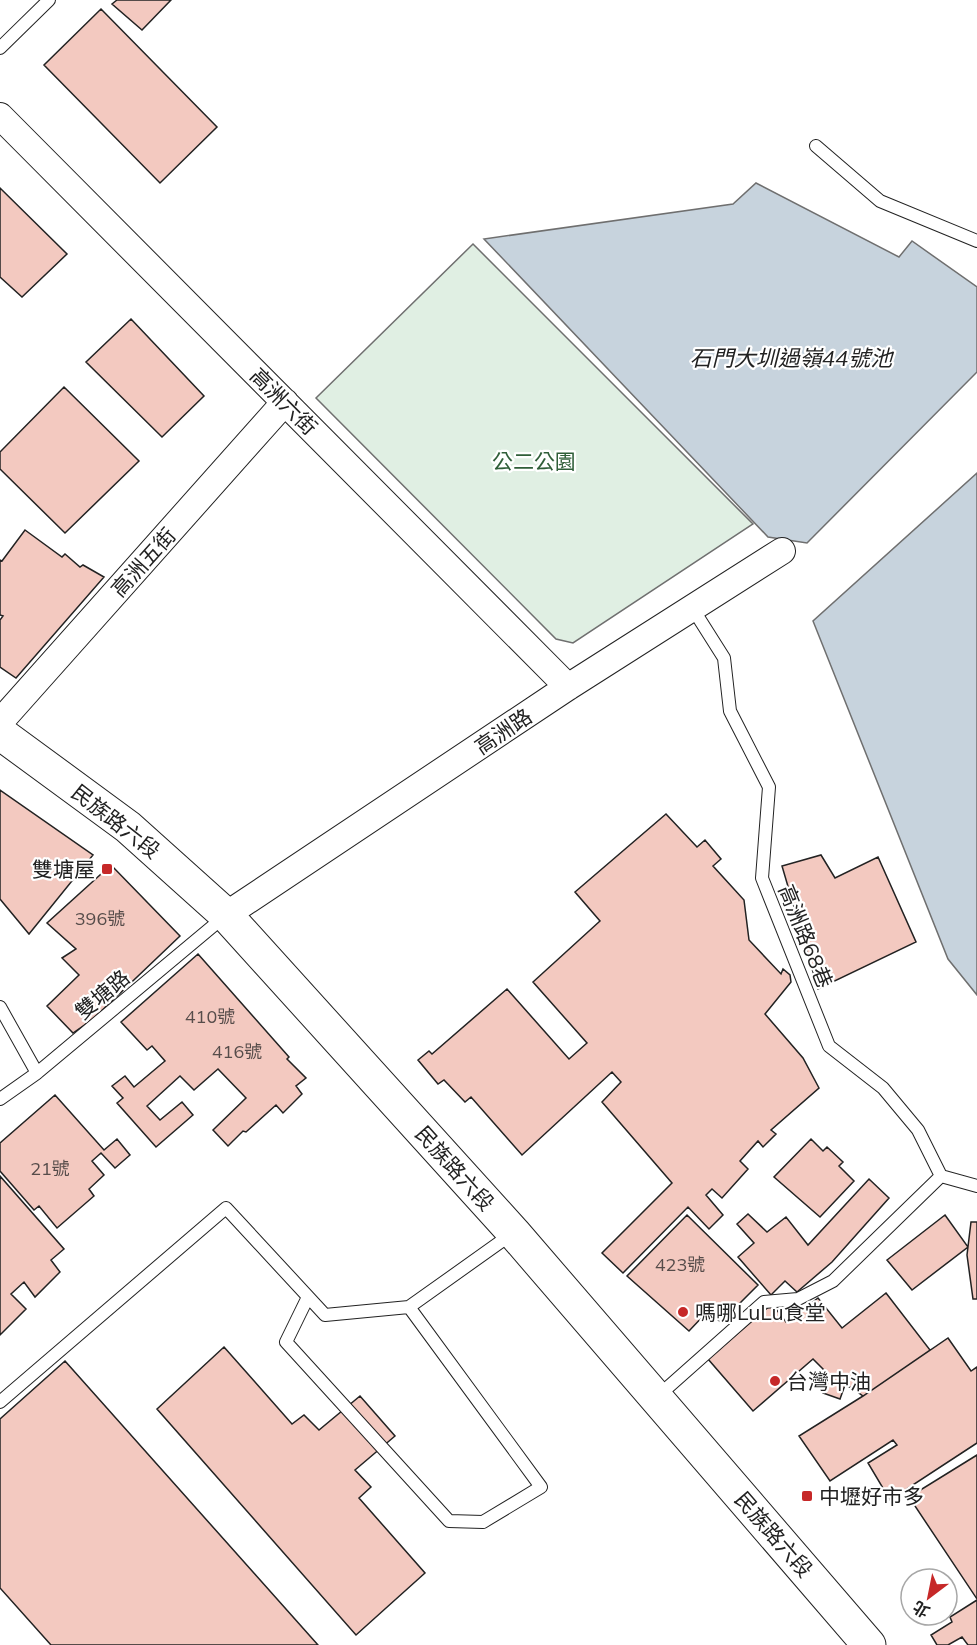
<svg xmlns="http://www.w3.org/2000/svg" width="977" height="1645" font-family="Mulish,'Noto Sans TC',sans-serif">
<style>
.green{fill:#e0efe3;stroke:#6f6f6f;stroke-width:1.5}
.water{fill:#c7d3dd;stroke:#6f6f6f;stroke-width:1.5}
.building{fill:#f3c9c0;stroke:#222;stroke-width:1.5}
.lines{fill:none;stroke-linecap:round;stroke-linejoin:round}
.service-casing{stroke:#222;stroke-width:14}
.minor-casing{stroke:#222;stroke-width:28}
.secondary-casing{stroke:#222;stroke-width:35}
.service{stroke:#fff;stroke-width:12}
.minor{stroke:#fff;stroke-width:26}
.secondary{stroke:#fff;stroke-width:33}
.poi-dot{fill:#c62828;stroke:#fff;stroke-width:2}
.labels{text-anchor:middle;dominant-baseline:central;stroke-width:4.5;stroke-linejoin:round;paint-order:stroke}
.number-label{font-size:18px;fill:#564c4a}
.street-label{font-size:21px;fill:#222;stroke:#fff}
.park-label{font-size:21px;fill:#2f5e38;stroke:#fff}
.poi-label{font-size:21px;fill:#222;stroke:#fff;text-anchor:start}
.water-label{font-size:22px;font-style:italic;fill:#222;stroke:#fff}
</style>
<rect width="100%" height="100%" fill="#fff"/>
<path class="green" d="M473,244L753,524L573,643L556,639L316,398Z"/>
<path class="water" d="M756,183L899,257L912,241L977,287V372L807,543L768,537L484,239L733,204Z
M977,473V995L948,959L813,621Z"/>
<path class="building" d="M117,0H171L142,30L112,4Z
M101,9L217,127L160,183L44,65Z
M0,188L67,254L22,297L0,277Z
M131,319L204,396L162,437L86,362Z
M64,387L139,461L65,533L0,469V452Z
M25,530L62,557L65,554L80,567L83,565L104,577L16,678L0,667V620L3,616L0,615V560L2,561Z
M0,790L93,855L29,934L0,899Z
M666,814L697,847L705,840L721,859L713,866L744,900L749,940L781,974L783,969L790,975L791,982L765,1014L803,1058L819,1088L771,1130L776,1134L763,1147L758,1141L740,1161L748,1169L722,1198L712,1189L706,1195L723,1215L709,1229L688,1207L623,1273L602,1253L672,1183L602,1102L621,1082L612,1072L522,1155L471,1097L465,1102L444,1080L438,1084L418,1060L429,1051L432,1054L507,989L569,1059L587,1043L533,982L600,921L575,892Z
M821,855L835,878L878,857L916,942L818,989L782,866Z
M111,865L180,936L93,1019L73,1033L47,1006L79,975L62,958L76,949L47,923Z
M198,954L289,1057L287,1059L306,1078L296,1086L302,1094L283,1113L276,1105L246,1132L243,1131L228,1146L213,1130L246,1098L218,1069L194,1090L180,1076L147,1106L160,1120L182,1102L193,1115L156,1147L117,1103L123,1098L112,1086L125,1076L134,1087L165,1061L152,1046L147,1050L121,1022Z
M55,1095L104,1150L117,1139L130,1155L115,1168L101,1153L92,1161L104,1175L89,1189L94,1196L57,1228L39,1206L34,1210L0,1171V1143Z
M811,1139L823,1151L827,1147L843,1162L839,1166L854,1181L820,1217L774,1177Z
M0,1176L64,1249L51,1260L60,1272L35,1297L24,1282L11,1294L26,1309L0,1335Z
M869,1179L889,1198L832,1262L797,1292L785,1281L771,1295L738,1257L754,1243L737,1224L748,1214L767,1232L786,1217L808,1245Z
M687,1215L758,1285L721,1322L707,1312L689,1331L627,1276Z
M945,1215L968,1247L912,1290L887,1260Z
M971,1222H977V1299H973L967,1255Z
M886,1293L930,1350L863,1396L859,1393L864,1386L858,1379L854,1389L845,1385L840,1399L823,1393L828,1374L813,1359L753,1411L708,1359L772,1304L786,1322L818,1298L842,1328Z
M948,1338L971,1371L977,1367V1443L890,1500L868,1463L897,1445L893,1440L830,1481L799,1436L863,1396Z
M224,1347L292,1424L304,1415L319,1430L360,1396L395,1436L355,1470L371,1487L359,1498L425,1573L356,1635L157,1409Z
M65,1361L318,1645H51L0,1588V1419Z
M977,1455V1599L909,1497Z
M977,1600V1645H968L962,1637L948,1645H937L931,1635L952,1622L950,1617Z"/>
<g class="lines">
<g class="service-casing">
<path id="service" d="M0,48L49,0
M816,146L880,201L977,241
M693,609L724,658L730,711L769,787L762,878L829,1046L883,1088L918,1130L941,1176L977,1186
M0,1007L37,1073
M0,1099L37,1073L225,916
M308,1297L286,1342L449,1521L483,1522L541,1487L409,1307
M657,1397L764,1302L798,1299L833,1281L941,1176
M0,1402L226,1208L325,1315L409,1307L513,1233"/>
</g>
<g class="minor-casing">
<path id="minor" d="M0,116L568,687
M0,722L285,402
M226,915L568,687L782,551"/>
</g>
<g class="secondary-casing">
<path id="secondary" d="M0,733L128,827L226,915L514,1233L869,1645"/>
</g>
<use href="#service" class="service"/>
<use href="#minor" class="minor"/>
<use href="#secondary" class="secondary"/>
</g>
<g class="poi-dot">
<rect x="101" y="863" width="12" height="12" rx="3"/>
<circle cx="683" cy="1312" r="6"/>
<circle cx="775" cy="1381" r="6"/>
<rect x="801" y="1490" width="12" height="12" rx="3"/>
</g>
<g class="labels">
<g class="number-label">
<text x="100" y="918">396號</text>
<text x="210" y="1016">410號</text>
<text x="237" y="1051">416號</text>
<text x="50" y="1168">21號</text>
<text x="680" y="1264">423號</text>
</g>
<g class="street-label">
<text transform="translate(284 401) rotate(45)">高洲六街</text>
<text transform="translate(143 562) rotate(-48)">高洲五街</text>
<text transform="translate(503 731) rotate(-34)">高洲路</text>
<text transform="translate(116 821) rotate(38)">民族路六段</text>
<text transform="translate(806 936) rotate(68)">高洲路68巷</text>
<text transform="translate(102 994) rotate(-40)">雙塘路</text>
<text transform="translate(455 1168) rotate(48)">民族路六段</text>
<text transform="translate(774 1534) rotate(49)">民族路六段</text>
</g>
<g class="park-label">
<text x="534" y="461">公二公園</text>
</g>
<g class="poi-label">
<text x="95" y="869" text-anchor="end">雙塘屋</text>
<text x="695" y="1312">嗎哪LuLu食堂</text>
<text x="787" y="1381">台灣中油</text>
<text x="819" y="1496">中壢好市多</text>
</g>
<g class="water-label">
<text x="791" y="358">石門大圳過嶺44號池</text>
</g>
</g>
<g transform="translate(929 1597) rotate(212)"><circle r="28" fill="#ffffff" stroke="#a7a7a7" stroke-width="1.5"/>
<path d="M0-4.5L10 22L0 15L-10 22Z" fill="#c62828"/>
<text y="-9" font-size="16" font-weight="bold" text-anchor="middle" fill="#222222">北</text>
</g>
</svg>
